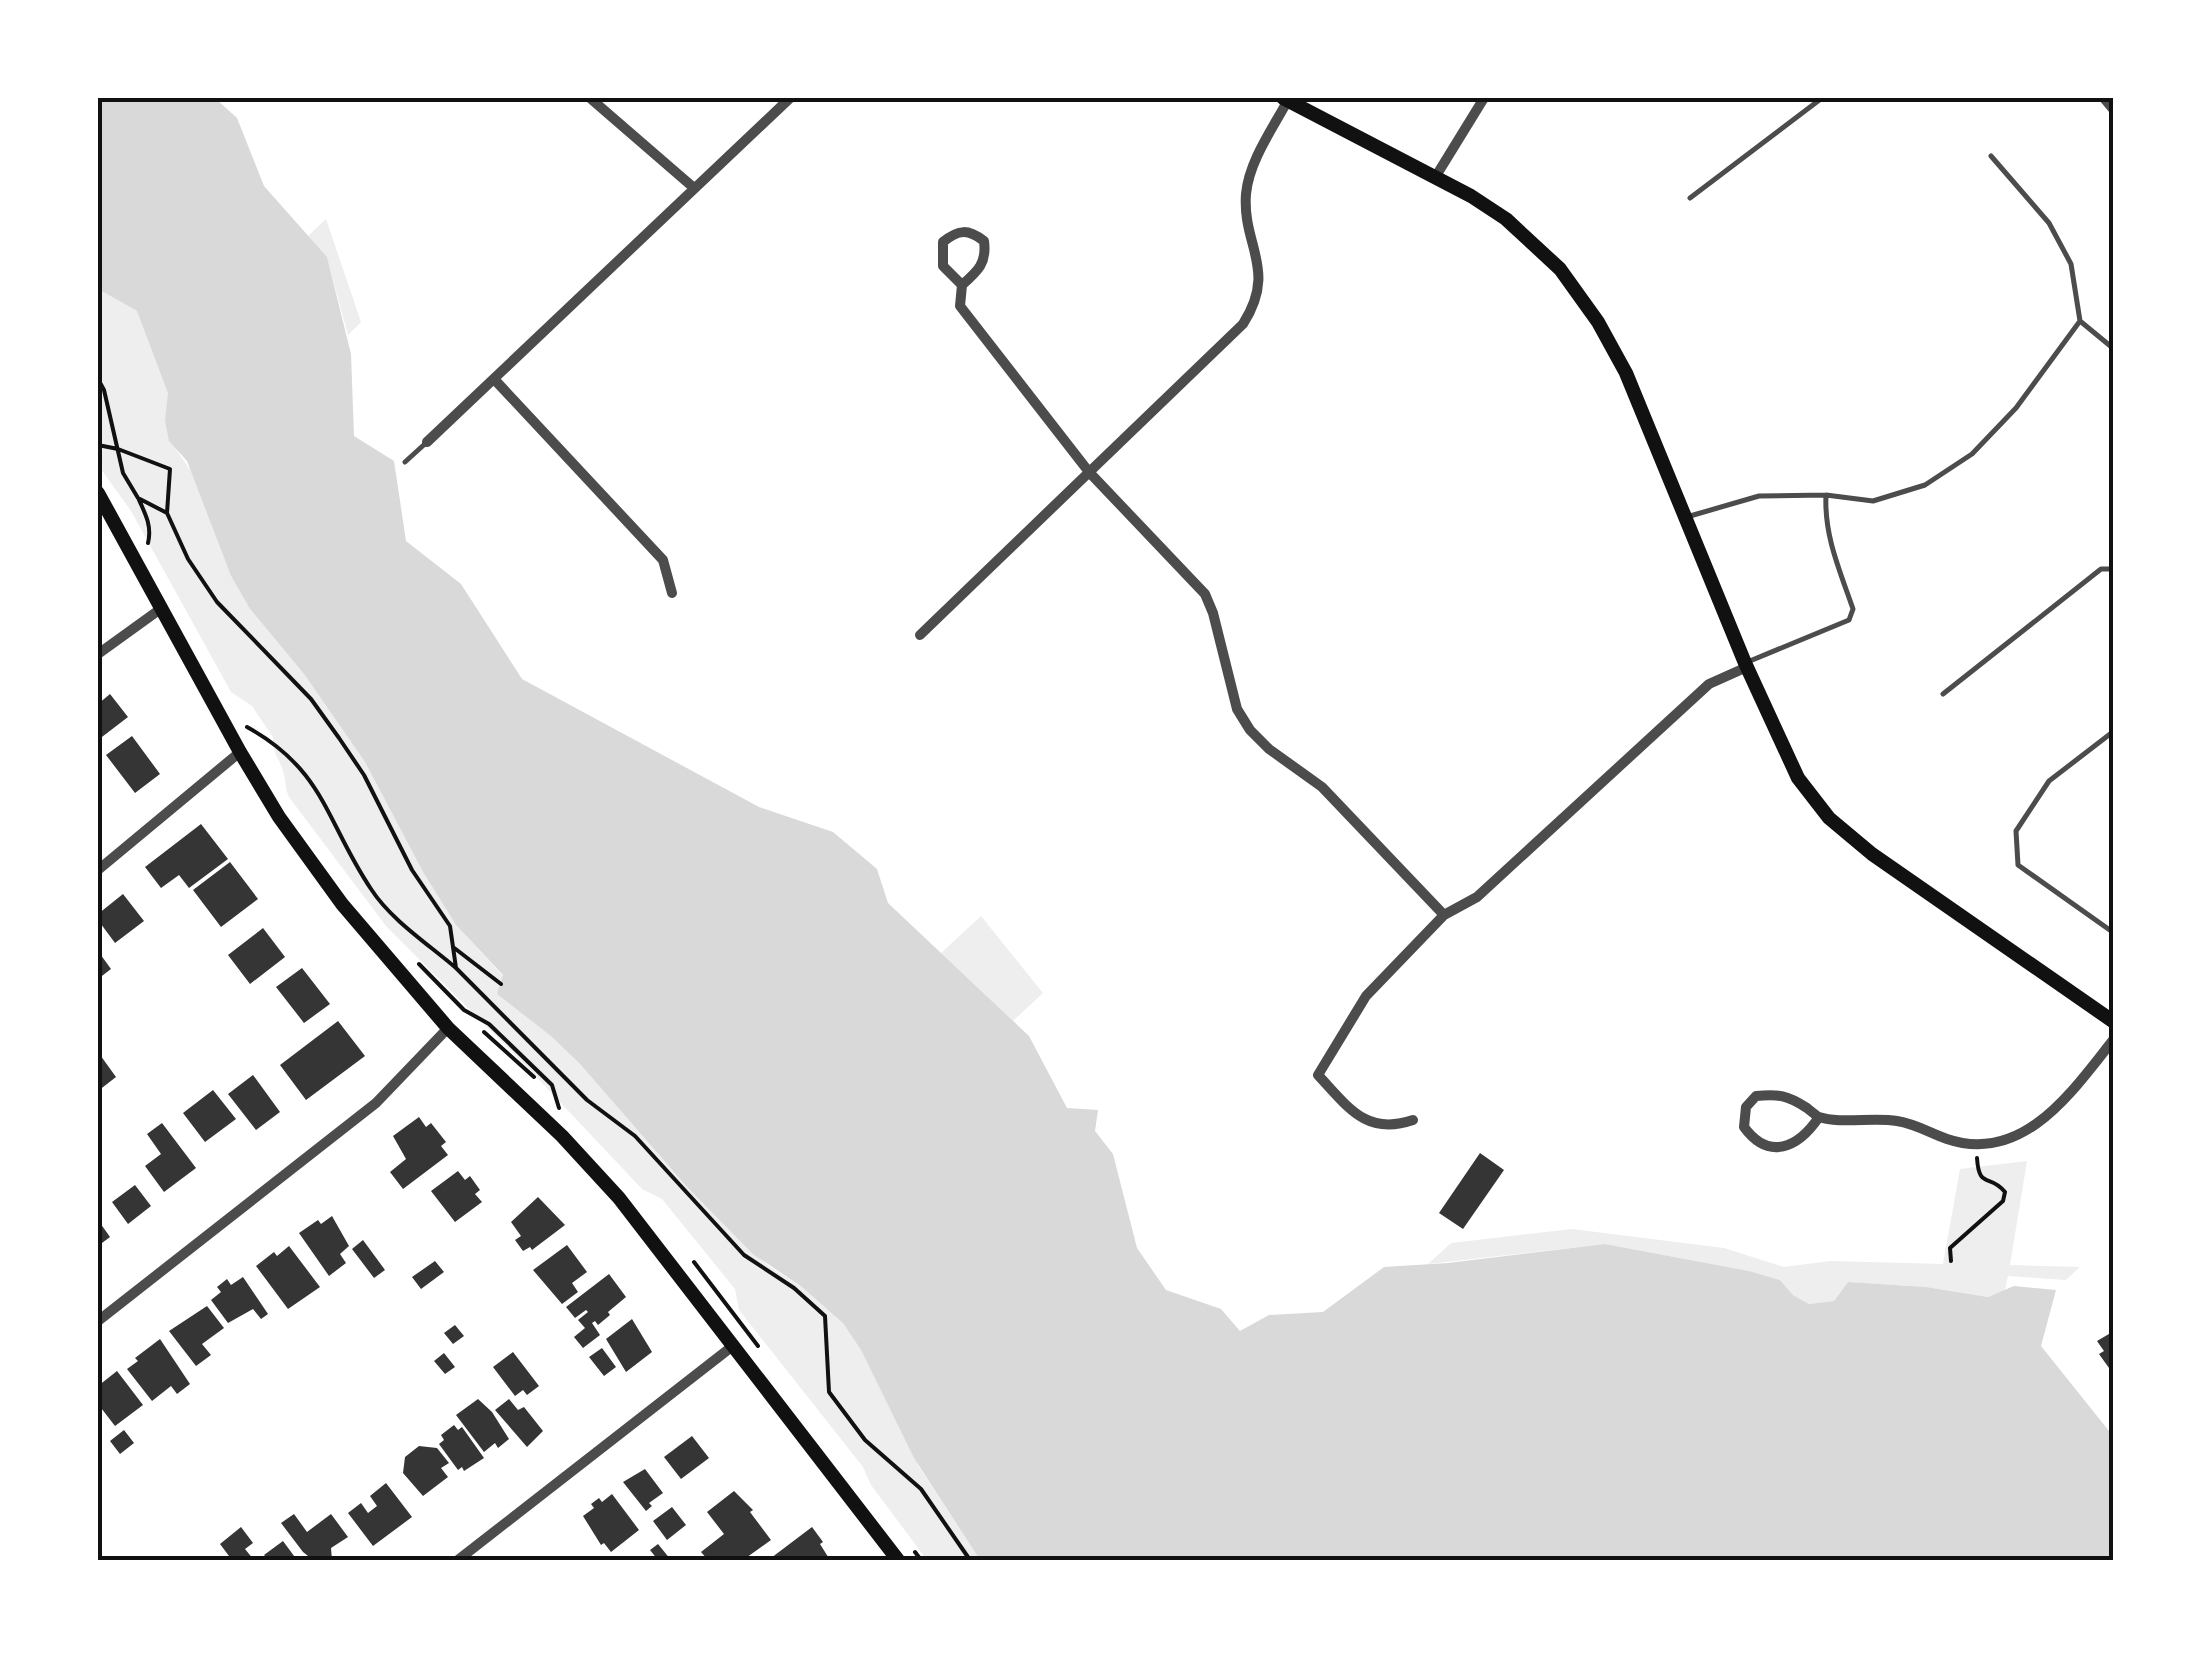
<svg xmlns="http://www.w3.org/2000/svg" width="2211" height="1658" font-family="Helvetica,sans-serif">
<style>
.green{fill:#eee}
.water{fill:#d9d9d9}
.building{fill:#353535}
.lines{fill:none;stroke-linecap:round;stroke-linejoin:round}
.path{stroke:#111;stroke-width:4}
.service{stroke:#4c4c4c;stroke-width:5}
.minor{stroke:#4c4c4c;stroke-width:10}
.secondary{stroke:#111;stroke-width:14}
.neatline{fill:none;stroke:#111;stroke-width:4}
</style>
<rect width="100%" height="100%" fill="#fff"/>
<path class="green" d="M326,219L361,322L348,335L327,258L308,236Z
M98,289L137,311L177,378L176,449L192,473L231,576L250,609L304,674L365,762L423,872L456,925L503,976L551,1036L580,1064L687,1187L770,1267L802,1287L843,1322L861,1350L918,1465L980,1560H927L871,1485L863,1467L739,1310L735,1289L662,1199L642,1189L525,1065L386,926L289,797C285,788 286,781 283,771C279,757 272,754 273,737L252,706L231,692L131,511L98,465Z
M981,916L1043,993L1013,1021L941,953Z
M2027,1161L2010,1265L2080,1267L2066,1280L2008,1276L2005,1290L1988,1297L1926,1287L1848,1282L1834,1301L1809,1304L1793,1295L1780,1280L1749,1271L1605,1244L1428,1264L1451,1243L1572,1229L1724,1248L1784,1267L1830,1261L1943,1264L1960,1169Z"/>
<path class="water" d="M98,98H215L237,118L264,186L327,257L351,354L354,436L394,461L406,541L461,584L522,679L759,807L833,832L877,869L888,903L1029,1036L1067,1108L1098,1110L1095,1131L1113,1154L1137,1248L1166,1290L1221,1309L1240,1331L1269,1315L1323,1312L1384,1267L1448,1263L1605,1244L1749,1271L1780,1280L1793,1295L1809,1304L1834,1301L1848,1282L1926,1287L1988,1297L2014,1286L2056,1290L2041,1346L2113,1436V1560H980L914,1458L861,1350L843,1323L802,1287L753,1254L687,1187L580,1064L551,1036L497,994L503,975L456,925L423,872L365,762L304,674L250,609L231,576L187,461L169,441L165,421L168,393L137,311L98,289Z"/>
<path class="building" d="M110,694L128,717L98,740V704Z
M132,736L160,774L135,793L106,755Z
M201,824L228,859L189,888L179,875L161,888L145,867Z
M230,862L258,899L221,927L193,890Z
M123,894L144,921L115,943L98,920V914Z
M263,928L285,957L250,984L228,955Z
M98,951L111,969L98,979Z
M302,968L330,1004L304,1023L276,987Z
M338,1021L365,1056L306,1100L280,1065Z
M98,1052L116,1077L98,1091Z
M253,1075L280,1112L256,1130L228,1094Z
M213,1090L236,1119L205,1142L183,1113Z
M419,1117L426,1127L431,1123L446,1142L441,1146L448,1155L403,1189L390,1172L406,1159L393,1136Z
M162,1123L196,1168L164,1192L145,1166L161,1154L147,1134Z
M1480,1153L1504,1170L1463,1229L1439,1213Z
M458,1171L465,1180L470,1176L480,1190L475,1194L482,1202L455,1222L431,1191Z
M135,1185L151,1206L128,1224L112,1202Z
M538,1197L565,1225L532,1250L530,1247L523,1251L515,1240L521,1236L511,1222Z
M332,1216L349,1246L340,1254L346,1263L329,1276L299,1233L318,1220L321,1224Z
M98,1220L110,1237L98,1246Z
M363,1240L385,1270L374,1278L352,1249Z
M567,1245L587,1272L572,1283L578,1292L562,1304L533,1270Z
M289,1246L320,1287L288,1309L256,1266L274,1252L277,1256Z
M435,1261L444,1272L421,1289L412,1277Z
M609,1274L626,1297L608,1312L610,1315L598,1325L595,1321L592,1323L600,1335L583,1348L574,1337L585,1328L578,1320L588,1312L586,1310L575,1318L566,1307Z
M243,1277L268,1314L261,1319L253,1309L228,1323L211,1300L221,1292L217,1287L227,1279L231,1285Z
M207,1306L224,1328L202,1344L211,1355L196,1366L169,1331Z
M632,1319L652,1352L626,1372L606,1339Z
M455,1325L464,1336L453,1344L444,1333Z
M2114,1331V1375L2099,1354L2104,1351L2097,1341Z
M160,1339L190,1384L177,1394L171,1386L152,1401L127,1369L138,1361L135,1358Z
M602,1348L616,1367L604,1376L589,1357Z
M513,1352L539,1386L527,1395L523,1390L515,1396L493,1367Z
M444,1353L455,1367L445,1374L434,1361Z
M117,1371L143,1405L115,1426L98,1404V1386Z
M478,1399L492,1412L509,1439L498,1448L495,1443L484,1452L456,1415Z
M509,1399L518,1410L524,1407L543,1431L527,1447L495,1410Z
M454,1425L458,1430L462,1427L484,1458L464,1471L462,1467L458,1470L439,1444L444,1440L441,1435Z
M124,1430L134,1443L120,1454L110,1441Z
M692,1436L709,1458L681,1479L664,1457Z
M419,1446L437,1448L449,1463L441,1468L448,1477L423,1496L403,1473L405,1457Z
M645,1469L663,1493L649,1503L652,1506L646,1511L623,1482Z
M386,1483L412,1517L373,1546L348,1513L361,1503L368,1513L377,1506L370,1496Z
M734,1491L753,1510L750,1512L771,1540L743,1560H708L701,1552L724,1534L707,1512Z
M612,1494L639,1530L611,1552L604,1543L601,1545L583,1516L594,1508L591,1504L599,1498L602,1502Z
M672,1507L686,1525L667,1540L653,1521Z
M294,1514L307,1532L331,1514L348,1537L331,1548L332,1560H313L303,1552L281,1523Z
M241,1527L253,1543L245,1549L254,1560H232L220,1544Z
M812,1527L823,1542L820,1544L830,1560H773L771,1558Z
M283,1541L297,1560H269L264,1555Z
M658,1544L671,1560H658L650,1550Z"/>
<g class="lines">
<path class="path" d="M98,379L104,390L123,473L138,498L167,513L188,559L217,602L311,699L339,738L364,775L412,870L450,926L456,968L587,1100L635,1136L744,1255L794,1288L825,1316L829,1392L865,1440L921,1489L970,1560
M98,445L118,449L170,469L167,513
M139,500C146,515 152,527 148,543
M247,727C325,770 326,822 371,889C391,920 428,944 456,968
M453,947L501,984
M419,964L464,1010L489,1024L552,1085L559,1108
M484,1032L534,1077
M1951,1261L1950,1248L2003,1201L2005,1192C1990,1173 1979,1190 1977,1158
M694,1262L758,1346
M915,1552L921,1560"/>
<path class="service" d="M1690,198L1822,98
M2080,321L2114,349
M405,462L427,442
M1690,516L1759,496L1826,495L1873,501L1925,485L1972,454L2016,408L2080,321L2071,264L2049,223L1991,156
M1745,663L1849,620L1853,609C1840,571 1824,536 1826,495
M1943,694L2101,569H2114
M2114,731L2049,781L2016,831L2018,865L2114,933"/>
<path class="minor" d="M590,98L694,188
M2104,98L2114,110
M1436,176L1484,98
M962,285L943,266V242C959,229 968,229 984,241C987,263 978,271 962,285L960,306L1089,472L1205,594L1213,613L1237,709L1250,730L1269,749L1322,787L1444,915
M494,379L663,560L672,593
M427,442L790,98
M920,635L1243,324C1278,269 1242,246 1246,194C1249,161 1273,128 1288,100
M98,654L159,610
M98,870L240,752
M1819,1117C1798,1148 1769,1161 1744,1127L1746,1107L1756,1096C1779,1094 1787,1095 1807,1108C1811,1111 1815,1115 1819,1117C1840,1124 1874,1117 1897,1121C1916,1124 1930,1133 1947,1139C2024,1165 2073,1090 2114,1039
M1413,1120C1366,1136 1348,1107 1318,1075L1366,996L1444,915L1477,897L1709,684L1747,667
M98,1321L376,1103L448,1028
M458,1560L734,1345"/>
<path class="secondary" d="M1283,98L1471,196L1506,219L1560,269L1598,322L1626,373L1745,663L1798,778L1829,818L1872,854L2114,1022
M98,493L240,752L279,817L342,904L448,1028L562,1136L619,1198L898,1560"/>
</g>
<rect width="2211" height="1658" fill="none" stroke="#ffffff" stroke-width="200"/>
<rect x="100" y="100" width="2011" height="1458" class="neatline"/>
</svg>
